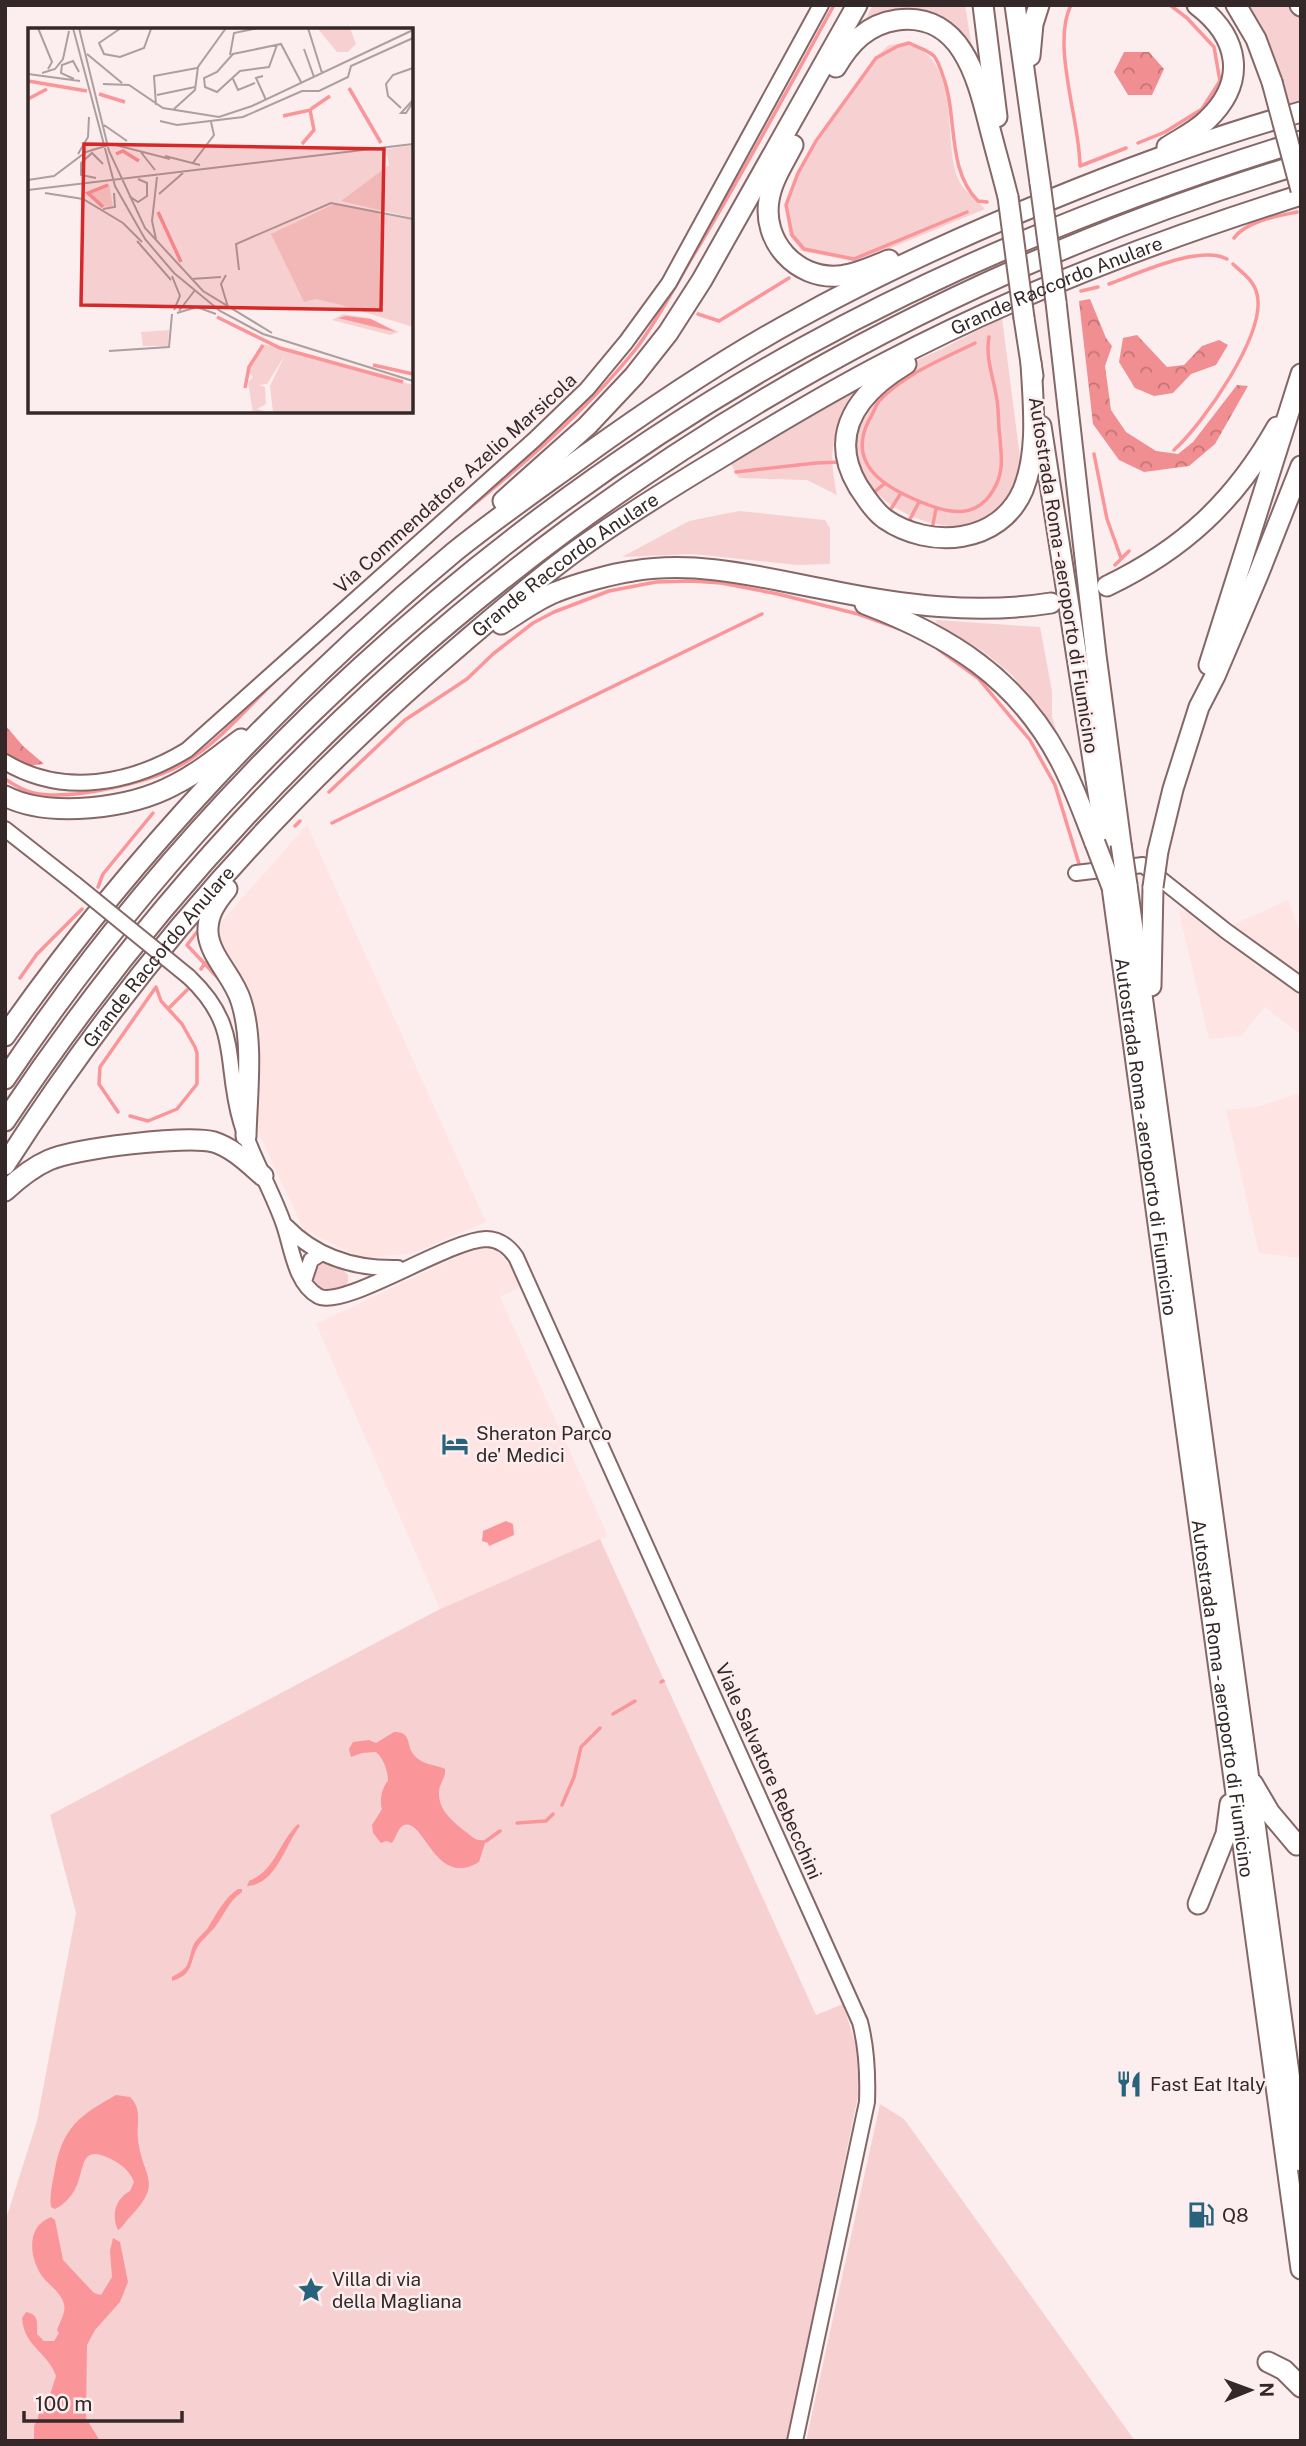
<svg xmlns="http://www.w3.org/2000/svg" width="1306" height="2446" font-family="'Public Sans',sans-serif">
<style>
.built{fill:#fee4e3}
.green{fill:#f7d1d1}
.forest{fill:url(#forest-crowns)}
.water{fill:#fa9699}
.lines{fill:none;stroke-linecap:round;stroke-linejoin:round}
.stream{stroke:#fa9699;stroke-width:3.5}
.minor-casing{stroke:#856767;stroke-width:18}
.highway-casing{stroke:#856767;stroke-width:23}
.minor{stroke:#fff;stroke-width:14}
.highway{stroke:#fff;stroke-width:19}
.minor-bridge-casing{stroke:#856767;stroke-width:18;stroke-linecap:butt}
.highway-bridge-casing{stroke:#856767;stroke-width:23;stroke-linecap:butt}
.minor-bridge{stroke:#fff;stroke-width:14}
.highway-bridge{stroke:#fff;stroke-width:19}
.labels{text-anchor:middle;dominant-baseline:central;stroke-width:5;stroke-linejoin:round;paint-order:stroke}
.street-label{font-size:19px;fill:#342828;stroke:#fceeee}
.poi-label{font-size:19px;fill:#342828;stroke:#fceeee;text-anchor:start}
.inset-river{fill:none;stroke:#fa9699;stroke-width:3.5}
.inset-road{fill:none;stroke:#ac9f9f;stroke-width:2}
.view{fill:#d62828;fill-opacity:0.15;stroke:#d62828;stroke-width:3.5}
.inset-edge{fill:none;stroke:#342828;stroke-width:3.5}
</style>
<defs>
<pattern id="forest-crowns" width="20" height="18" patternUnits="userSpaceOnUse" patternTransform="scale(1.75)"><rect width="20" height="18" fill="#f18e91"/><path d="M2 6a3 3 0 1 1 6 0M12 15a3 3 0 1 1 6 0" fill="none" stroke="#c47476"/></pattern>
</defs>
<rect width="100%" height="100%" fill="#fceeee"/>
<path class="built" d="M307,825L486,1222L413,1253L362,1258L304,1230L259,1134L248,996L214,930Z
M1288,900L1301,935V1035L1265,1007L1241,1036L1209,1039L1179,912L1190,908L1219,931Z
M1301,1093V1258L1259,1253L1226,1110L1257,1107Z
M474,1249H486L498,1252L508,1263L520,1287L500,1297L608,1536L440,1609L316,1324Z"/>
<path class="green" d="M873,5H965L973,54C952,34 931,4 899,12C886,15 871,25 859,32Z
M1249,5H1297L1301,8V103L1290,106L1271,48Z
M900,44C962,49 943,135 957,176C962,191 976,198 985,209L857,262L802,251L789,235L786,207L795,182L806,159L879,54L889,45Z
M1002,318L1020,457C1019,471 1018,487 1011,499C976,561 840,508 856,433C857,426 857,418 862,413C872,400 898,374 912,364C920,358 931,354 940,350C961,339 982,328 1002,318Z
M865,385C834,427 826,442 837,495L807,480L739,478L731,464Z
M739,511L825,520L830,528V564L796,565L693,554L622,557L689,521Z
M936,620L1040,627L1052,691V717L1059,739L1013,676L984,652L937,625Z
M324,1261L338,1265L348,1275V1282L341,1291C321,1290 309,1291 314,1267Z
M600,1539L816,2015L843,2004L856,2046L859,2091L787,2441H5V2222L37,2121L76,1913L50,1815L440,1609Z
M880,2104L904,2119L1135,2441H806Z"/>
<path class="forest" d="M1124,52H1149L1164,69L1152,95H1128L1114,72Z
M1090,299L1106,338L1112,346L1105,366L1111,410L1126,432L1156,451L1178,454L1193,442L1237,385L1248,386L1215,444L1189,466L1144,472L1119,460L1093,424L1079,301Z
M1137,335L1167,367L1184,365L1202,346L1219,340L1228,345L1216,365L1191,374L1173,393L1154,396L1135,388L1119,362L1123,338Z
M5,725L23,746L44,764L25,766L5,753Z"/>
<path class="water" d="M506,1521L513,1524L514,1535L489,1546L488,1543L482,1541L483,1531Z
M394,1732C412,1731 406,1746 414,1755C422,1765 434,1764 445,1769C446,1778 440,1782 439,1791C438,1811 453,1821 466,1832C474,1838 475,1841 486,1840L479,1862C435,1889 424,1817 404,1825C398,1827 396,1838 392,1843L386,1841L381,1843L373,1833L372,1825L382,1809C379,1802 382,1787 388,1781C388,1770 383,1758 376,1752L362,1753L351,1757L349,1749L353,1742L369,1740L376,1743Z
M298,1824L300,1826C285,1845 276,1885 247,1886L249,1881C275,1871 279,1842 298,1824Z
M238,1889H242V1892C229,1901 224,1915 215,1927C210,1934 201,1940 197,1948C189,1964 194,1974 172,1981V1977C192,1966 186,1965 193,1946C195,1940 202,1935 207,1929C216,1915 224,1898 238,1889Z
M116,2095L130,2097C143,2110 136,2123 138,2139C142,2178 165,2181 129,2218C125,2222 123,2227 118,2230C111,2216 115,2199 130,2191L134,2182C130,2171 121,2164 111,2159C81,2144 85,2165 77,2185C73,2195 64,2205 55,2209L51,2207C49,2194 53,2182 55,2169C63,2127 80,2115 116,2095Z
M51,2217L55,2220L63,2260L94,2293L101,2295L112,2277L110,2251L113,2238L120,2242L128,2282L120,2302L95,2330L87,2345L86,2418L100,2441H34V2426L38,2418L39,2409L49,2398L56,2376C47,2351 24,2347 22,2318L26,2312C39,2314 37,2323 37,2334L44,2341H54L59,2333L57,2330C60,2321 66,2313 64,2304C60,2290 47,2285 40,2273C29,2254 27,2226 51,2217Z"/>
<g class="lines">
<path class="stream" d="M1071,5C1051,45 1080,121 1080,166L1126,148
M1138,143L1165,132L1202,109L1220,81L1214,47L1187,18L1170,5
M967,212L854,259L804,249L792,235L786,205L798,173L816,141L876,58L898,46L909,43C917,47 928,50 934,56C938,61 941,70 943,76C958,116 946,169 978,201L987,202
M1234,238C1246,221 1278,216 1297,212
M1109,284C1137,274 1200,244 1227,259
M1081,291L1098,287
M698,314L719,321L789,278
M975,343C943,359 904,374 879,401C875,407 873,414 869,420C848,461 879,484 914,499C945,513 978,523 996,485C1004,469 1001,454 1000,438C998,425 999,413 997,400C994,379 985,358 989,337
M1174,450C1203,424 1267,333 1257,294C1254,280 1242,273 1233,264
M1094,454L1107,519L1121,558
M736,472L816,463L842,462
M872,494L884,484
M889,512L901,493
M908,523L919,502
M450,524C515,471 582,416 635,350C659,319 676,284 696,251C745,170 789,87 834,5
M932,529L936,509
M1115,565L1129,551
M938,649L978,678L1030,740L1055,785L1080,867
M5,779C14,785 24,791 34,793C71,801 154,782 186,762C221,740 248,707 277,679
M329,792L405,720L467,679L493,654L533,623L554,612L609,591L656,582L691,581L721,583L778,594L858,614L900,629
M332,823L762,614
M295,826L300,821
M98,887L103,874L153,813
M197,932L187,945L219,979
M201,969L205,963
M20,978L37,954L82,909
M168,1009L187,990
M118,1112L99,1084L100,1067L156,987L161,1001L182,1024L195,1047L197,1053V1084L177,1109L148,1121L130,1116
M661,1682L663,1681
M613,1714L635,1701
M562,1805L574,1777L581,1747L600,1728
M517,1823L546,1821L553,1814
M486,1841L500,1831"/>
<g class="minor-casing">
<path id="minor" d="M5,762C63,797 131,784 187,750L534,440L587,389L626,342L669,283L821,5
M5,829L75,884
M1076,873L1143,865L1226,931L1301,985
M189,977C242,1027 223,1061 241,1122C252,1158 272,1190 284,1225C292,1248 295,1283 318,1296C343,1310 448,1240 486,1239C499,1239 509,1247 516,1257L860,2022C867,2049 868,2074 867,2102L795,2441
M286,1226C316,1257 355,1269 398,1268
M304,1281L311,1260L322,1253"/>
</g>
<g class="highway-casing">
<g id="highway">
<path d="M983,5L997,117"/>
<path d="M1015,5L1040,183"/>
<path d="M1236,5L1256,39L1272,82"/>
<path d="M1300,5L1301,6"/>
<path d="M1030,56L1033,24L1039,5"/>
<path d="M836,67C850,43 868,24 897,20C961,12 977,77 989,125C995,149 1002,173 1008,197"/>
<path d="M793,145C784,163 772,180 769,200C762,241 796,279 838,276C856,275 873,266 889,260"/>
<path d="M1167,147C1181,138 1196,131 1207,120C1248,81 1239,37 1197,5"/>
<path d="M1056,302L1096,655L1121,844"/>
<path d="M1024,318L1033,376"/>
<path d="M906,364C861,391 826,432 858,486C866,498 874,511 885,519C930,550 1000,544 1023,490C1039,451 1033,403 1031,363"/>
<path d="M1041,426L1106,844"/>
<path d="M503,501L587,426L634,376L668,333L702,280L857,5"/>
<path d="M1107,586C1184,549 1235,501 1277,427"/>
<path d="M865,604C949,636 1017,678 1060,760C1074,786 1084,815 1095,843"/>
<path d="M501,624C518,614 537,599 556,592C576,584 611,574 633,571C700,560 763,578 828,590C901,605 977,615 1051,603"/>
<path d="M1209,665L1301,374"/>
<path d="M5,796C50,819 131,808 174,785C198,773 219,756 241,739"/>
<path d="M1158,851L1173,789L1199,707L1215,676L1258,575L1301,466"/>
<path d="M1127,885L1301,2161"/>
<path id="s1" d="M1112,887L1301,2269"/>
<path d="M227,889C216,902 207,915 208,933C210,957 234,977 241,1001C254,1041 247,1094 246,1136"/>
<path d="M1151,986L1153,887"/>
<path d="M5,1036C130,857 286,693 453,553C495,519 540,488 584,456C652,407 723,359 797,319C887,269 982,227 1077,189C1150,160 1225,133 1301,112"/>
<path d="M5,1079C206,780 487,523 802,348C960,261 1128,194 1301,141"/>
<path d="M5,1121C315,656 766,326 1301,164"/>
<path id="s2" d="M5,1165C130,969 286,793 464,642C499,612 535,581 573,553C620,519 670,488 720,458C774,425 829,392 885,363C1017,293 1158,240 1301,195"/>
<path d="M5,1191C18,1179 33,1167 49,1160C76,1148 187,1135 214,1142C233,1148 248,1163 263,1176"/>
<path d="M1253,1784L1270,1813L1297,1845"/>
<path d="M1198,1904L1226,1834L1230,1804"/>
<path d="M1268,2362L1284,2370L1301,2387"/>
</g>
</g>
<use href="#minor" class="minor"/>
<use href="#highway" class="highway"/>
<g class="minor-bridge-casing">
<path id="minor-bridge" d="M75,884L189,977"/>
</g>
<g class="highway-bridge-casing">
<path id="highway-bridge" d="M1272,82L1301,190
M1040,183L1056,302
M1008,197L1024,318
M1095,843L1112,887
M1121,844L1127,885
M1153,887L1158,851"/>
</g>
<use href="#minor-bridge" class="minor-bridge"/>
<use href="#highway-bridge" class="highway-bridge"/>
</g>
<defs>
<g id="hotel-bare" transform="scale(2.1)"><path d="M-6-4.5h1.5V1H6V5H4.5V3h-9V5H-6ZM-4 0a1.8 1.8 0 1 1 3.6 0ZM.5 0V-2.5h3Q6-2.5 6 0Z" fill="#28637b" stroke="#fceeee" stroke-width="2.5" paint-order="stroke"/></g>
<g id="restaurant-bare" transform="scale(2.1)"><path d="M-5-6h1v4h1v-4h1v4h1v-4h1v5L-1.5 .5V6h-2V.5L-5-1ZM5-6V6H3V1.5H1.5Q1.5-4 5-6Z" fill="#28637b" stroke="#fceeee" stroke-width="2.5" paint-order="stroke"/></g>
<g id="fuel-bare" transform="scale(2.1)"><path d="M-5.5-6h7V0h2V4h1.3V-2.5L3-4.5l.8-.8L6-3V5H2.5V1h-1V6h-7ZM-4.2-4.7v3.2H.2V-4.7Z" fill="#28637b" stroke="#fceeee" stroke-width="2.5" paint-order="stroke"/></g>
<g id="sight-bare" transform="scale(2.1)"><path d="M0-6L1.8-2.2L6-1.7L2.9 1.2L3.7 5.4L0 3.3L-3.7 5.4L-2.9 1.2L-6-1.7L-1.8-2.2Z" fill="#28637b" stroke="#fceeee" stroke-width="2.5" paint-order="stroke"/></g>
</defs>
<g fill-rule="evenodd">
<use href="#hotel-bare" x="455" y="1444"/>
<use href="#restaurant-bare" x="1129" y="2084"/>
<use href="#fuel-bare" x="1201" y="2215"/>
<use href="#sight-bare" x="311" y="2290"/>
</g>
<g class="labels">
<g class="street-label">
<text stroke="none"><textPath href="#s2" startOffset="1393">Grande Raccordo Anulare</textPath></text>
<text transform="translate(455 483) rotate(-42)">Via Commendatore Azelio Marsicola</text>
<text stroke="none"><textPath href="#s2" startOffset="826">Grande Raccordo Anulare</textPath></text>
<text transform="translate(1064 575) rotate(81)">Autostrada Roma - aeroporto di Fiumicino</text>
<text stroke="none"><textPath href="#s2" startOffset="259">Grande Raccordo Anulare</textPath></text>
<text stroke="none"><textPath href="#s1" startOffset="252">Autostrada Roma - aeroporto di Fiumicino</textPath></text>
<text stroke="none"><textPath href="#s1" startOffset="819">Autostrada Roma - aeroporto di Fiumicino</textPath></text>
<text transform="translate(769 1771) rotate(66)">Viale Salvatore Rebecchini</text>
</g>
<g class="poi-label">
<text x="476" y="1433">Sheraton Parco<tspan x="476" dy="22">de' Medici</tspan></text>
<text x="1150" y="2084">Fast Eat Italy</text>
<text x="1222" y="2215">Q8</text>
<text x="332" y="2279">Villa di via<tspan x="332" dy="22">della Magliana</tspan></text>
</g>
</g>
<g transform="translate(28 28)">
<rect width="385" height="385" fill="#fceeee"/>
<path d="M289,0H322L328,16L320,24H309ZM385,117V190L313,173L361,137L358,121ZM81,156L85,179L74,178L60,167L62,162ZM306,176L385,192V299L313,277L288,271L276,274L243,206ZM141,302L140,318H115L113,304ZM235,316L385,357V385H245L242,358L257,327L239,356L231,357L237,359L238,376L229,381L242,385H225L220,354L225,349L219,343Z" fill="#f7d1d1"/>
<path d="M315,286L341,290L371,304L362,307L304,292Z" fill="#f7d1d1"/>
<path d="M318,288L343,291L368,304L310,290Z" fill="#fa9699"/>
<path class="inset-river" d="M0,53L59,63M321,60L353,115M71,66L97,74M0,71L19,61M283,81L302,68M255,88L282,82L286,102L274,116M88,126L95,123L111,133M75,179L60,165L80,157M130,184L153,234M189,289L252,320L375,354M345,337L385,346M217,360L221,339L235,317"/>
<path class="inset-road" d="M10,0L24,34L20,41M45,0L87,158L117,211L146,245L192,283L235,306L385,353M51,0L81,123L117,200L175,263L244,305M93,0L71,15L76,26L92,29L116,20L123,1M280,0L294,45M249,17L241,39L212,43L189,64L177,59L176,50L189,44L205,26L253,16L273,54M276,21L286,49M59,26L94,55M202,27L206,5L230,0M14,45L27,41L35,31L41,3M0,46L52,53M235,48L228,50L238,72M46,51L33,45L34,37L45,33L51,44M205,51L210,62L227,55M75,56L101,57L135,80L191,89L224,78L385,2M129,67L167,59M385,72L373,85H378L385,74M128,77L126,48L169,40M373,80L360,68L358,56L365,47L385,40M146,81L167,62L170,39L198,0M132,93L149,97L215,89L274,63H291L320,49L323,38L385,10M76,97L99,113M112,123L127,142M50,126L60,109L61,89M137,128L172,137M164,136L186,107L183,94M68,150L53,147V135L64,125L75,136M0,152L26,148L58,124L84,116L142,131M0,162L385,116M17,165L55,171L95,195L114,214M131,166L155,145M101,168L110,174L119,168V155L110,151M75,181L87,179L86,165M128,211L124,193L129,149M109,213L143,252M211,242L208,216L303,175L385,191M198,247L193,256L200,279M144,248L152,268L146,282M163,251L193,249M151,283L167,262M149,285L169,279L188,286M81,323L141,319L144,286"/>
<path class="view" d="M56,116L356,121L353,282L53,277Z"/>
<rect width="385" height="385" class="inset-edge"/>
</g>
<rect width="1306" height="2446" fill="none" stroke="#342828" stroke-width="14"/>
<g transform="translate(1250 2390) rotate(89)" stroke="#fceeee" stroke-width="5" paint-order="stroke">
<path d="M0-5L12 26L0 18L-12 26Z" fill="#342828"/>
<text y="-10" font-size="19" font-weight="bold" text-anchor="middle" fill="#342828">N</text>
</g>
<path d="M24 2411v10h158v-10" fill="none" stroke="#342828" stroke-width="3.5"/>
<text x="35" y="2411" font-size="21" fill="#342828" stroke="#fceeee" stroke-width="5" paint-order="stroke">100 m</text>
</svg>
